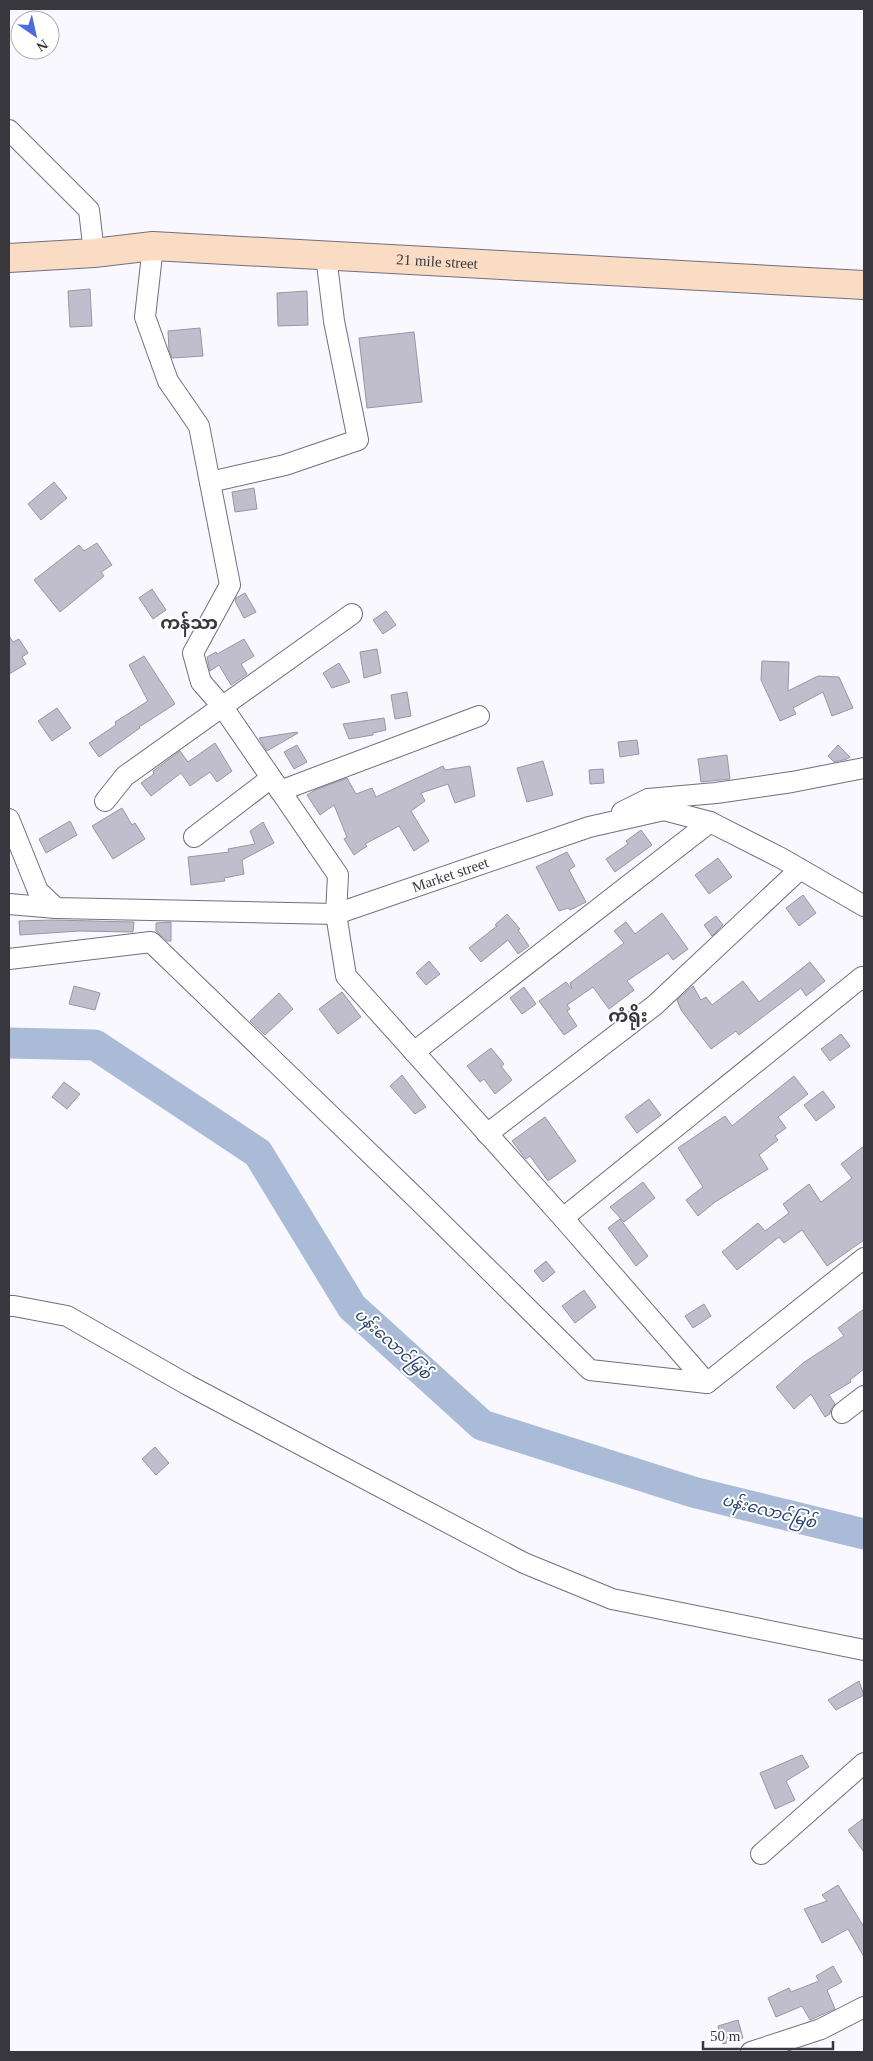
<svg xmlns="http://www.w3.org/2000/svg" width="873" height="2061" font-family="'Times New Roman','Noto Sans Myanmar',serif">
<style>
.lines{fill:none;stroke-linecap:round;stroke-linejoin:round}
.river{stroke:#aabbd7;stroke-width:31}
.building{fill:#c0becd;stroke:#9896a5}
.street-casing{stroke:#716f7e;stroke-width:22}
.secondary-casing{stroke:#716f7e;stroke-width:30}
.street{stroke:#fff;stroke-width:20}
.secondary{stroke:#fadcc5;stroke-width:28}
.labels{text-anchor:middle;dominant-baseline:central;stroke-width:4;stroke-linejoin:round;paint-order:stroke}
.street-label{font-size:15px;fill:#38373e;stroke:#fff}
.water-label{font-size:16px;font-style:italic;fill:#2d456d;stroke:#fff}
.quarter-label{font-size:18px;font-weight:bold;fill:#38373e;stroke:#fff}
</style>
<rect width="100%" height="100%" fill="#f9f8ff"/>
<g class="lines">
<path class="river" d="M9,1043L95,1045L258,1153L352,1307L482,1425L693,1492L864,1534"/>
</g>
<path class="building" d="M90,289L92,326L70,327L68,291Z
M307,291L308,325L278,326L277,293Z
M200,328L203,356L172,358L169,350L168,331Z
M414,332L422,402L367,408L359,338Z
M54,482L67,498L41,520L28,504Z
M254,488L257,509L235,512L232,492Z
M97,543L112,565L101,572L104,576L60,612L34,580L79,545L84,551Z
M152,589L166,610L153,619L139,598Z
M245,593L256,612L244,618L235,601L236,598Z
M386,611L396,625L383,634L373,620Z
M9,636L13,642L19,639L28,653L22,657L26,664L9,674Z
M244,639L254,656L241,664L247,674L231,685L219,665L210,671L207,657L216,652L217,654Z
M377,649L381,673L364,678L360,652Z
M144,656L175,704L139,727L140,728L99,757L89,743L116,725L115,722L148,701L129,665Z
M762,661L789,662L788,691L818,676L839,677L853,708L832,716L823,692L793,708L796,714L780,721L761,680Z
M339,663L350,682L332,688L323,673Z
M407,692L411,716L395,719L391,695Z
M57,708L71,728L52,741L38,721Z
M384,718L386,730L373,733V735L349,739L343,724Z
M297,732L298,733L267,751L259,738Z
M637,740L639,754L620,757L618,742Z
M215,743L232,771L217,782L210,772L190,786L181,773L151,796L141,783L154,774L153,771L180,751L188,762Z
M297,745L307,762L294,769L284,752Z
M838,745L850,757L847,759L834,762L828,756Z
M727,755L730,779L701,782L698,759Z
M543,761L553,795L527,802L517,768Z
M443,766L445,770L470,766L475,796L455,803L448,784L421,793L425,801L411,811L429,841L414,851L399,826L365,844L367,846L354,855L344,839L347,837L334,805L320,815L307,795L315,790L347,778L356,794L372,788L376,797Z
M603,769L604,783L590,784L589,770Z
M122,808L132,825L135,823L145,839L113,859L92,826Z
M70,821L77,835L46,853L39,839Z
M263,822L274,843L242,860L244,874L224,878L225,881L191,885L188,857L229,852L228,849L255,844L250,831Z
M641,830L652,845L615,872L606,859L628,844L626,841Z
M567,852L575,866L569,870L586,902L570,910L568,908L559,911L536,867Z
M718,858L732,877L709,894L695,875Z
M803,895L816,913L799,926L786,908Z
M662,913L688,949L673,960L668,953L627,981L634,990L609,1009L593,987L567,1005L570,1009L567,1011L577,1026L564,1035L539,1001L566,982L572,989L570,983L624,943L614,931L626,922L635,934Z
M507,914L520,929L518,930L529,946L518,954L508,940L481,962L469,948L497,926L495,925Z
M716,916L723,925L712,936L704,925Z
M53,920L134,922L133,932L79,931L20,935L19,921Z
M171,922V941H167L156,931V923Z
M429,961L440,974L426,985L416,973Z
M810,962L825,981L806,996L801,988L739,1035L736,1031L711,1049L681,1010L677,1000L693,986L701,1000L706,997L712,1005L743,981L759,1002Z
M74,986L100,993L95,1010L69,1004Z
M524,987L536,1004L522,1014L510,998Z
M342,992L361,1017L338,1034L319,1009Z
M279,993L293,1009L265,1035L250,1021Z
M841,1034L850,1046L830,1061L821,1049Z
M491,1048L504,1064L501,1066L512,1080L495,1094L484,1079L480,1082L467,1066Z
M402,1075L426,1107L415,1114L390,1086Z
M794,1076L808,1094L778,1117L786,1128L775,1136L778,1140L759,1155L768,1169L715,1202L698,1216L686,1200L703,1187L678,1148L725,1116L732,1126Z
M64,1082L80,1094L67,1109L52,1097Z
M823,1091L835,1107L816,1121L804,1105Z
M649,1099L661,1115L637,1133L625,1117Z
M545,1117L576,1161L548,1181L530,1156L526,1159L512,1141Z
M864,1146V1240L827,1266L802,1230L784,1243L779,1237L737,1270L722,1252L758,1223L765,1231L789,1213L783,1204L809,1184L821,1202L852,1178L841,1164Z
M643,1182L655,1198L624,1222L610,1207Z
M620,1219L648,1256L636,1266L608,1228Z
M546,1261L555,1272L543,1282L534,1271Z
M584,1290L596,1307L575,1323L562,1306Z
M704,1304L711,1316L693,1328L685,1316Z
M864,1309V1369L850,1380L851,1382L829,1395L835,1404L831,1409L830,1414L825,1417L811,1394L794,1409L776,1387L803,1363L844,1336L838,1328Z
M155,1447L169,1463L156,1475L142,1459Z
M859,1681L864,1695L836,1710L828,1700Z
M802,1755L809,1767L786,1781L795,1800L775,1809L760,1773Z
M864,1818V1852L848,1830Z
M838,1885L864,1927V1957L848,1929L822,1943L804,1909L827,1901L822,1895Z
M833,1966L842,1982L827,1990L835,2009L810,2020L802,2006L776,2017L768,1998L789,1988L791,1992L819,1981L816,1976Z
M738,2020L743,2038L723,2044L718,2026Z"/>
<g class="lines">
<g class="street-casing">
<g id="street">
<path d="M9,130L89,210L94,253"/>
<path d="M153,246L145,317L168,381L199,426L230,585L193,653L201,682L222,706L338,875L336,914L346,976L563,1218L707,1383L864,1258"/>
<path d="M210,482L285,465L358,440L334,321L326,256"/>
<path d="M280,791L479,716"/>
<path d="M105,801L125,776L352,614"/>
<path d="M622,812L648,799L716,793L792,782L864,768"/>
<path d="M9,819L38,891L56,908"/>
<path d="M194,837L271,778"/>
<path id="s1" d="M9,904L56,908L336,914L589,827L664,810L710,822L781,858L864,906"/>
<path d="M9,959L151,942L417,1199L590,1370L707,1383"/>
<path d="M414,1052L710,822"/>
<path d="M487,1134L655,1005L800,869"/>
<path d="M563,1218L862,977L864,980"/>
<path d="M9,1306H14L67,1316L188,1385L524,1563L612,1599L864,1650"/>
<path d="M842,1413L864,1396"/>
<path d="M761,1854L864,1763"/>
<path d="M751,2052L821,2029L864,2007"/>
</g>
</g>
<g class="secondary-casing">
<g id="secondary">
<path id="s2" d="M9,258L94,253L153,246L864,285"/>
</g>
</g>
<use href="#street" class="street"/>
<use href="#secondary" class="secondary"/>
</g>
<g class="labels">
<g class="street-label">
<text stroke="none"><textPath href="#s2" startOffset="429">21 mile street</textPath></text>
<text stroke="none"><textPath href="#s1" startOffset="448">Market street</textPath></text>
</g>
<g class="water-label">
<text transform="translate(393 1344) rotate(42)">ပန်းလောင်မြစ်</text>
<text transform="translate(769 1511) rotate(14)">ပန်းလောင်မြစ်</text>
</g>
<g class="quarter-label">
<text x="189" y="623">ကန်သာ</text>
<text x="628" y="1016">ကံရိုး</text>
</g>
</g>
<rect width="873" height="2061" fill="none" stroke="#38373e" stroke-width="20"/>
<g transform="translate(35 35) rotate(146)"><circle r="24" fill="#ffffff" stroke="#afafb2"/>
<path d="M0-4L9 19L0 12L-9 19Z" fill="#4b6bde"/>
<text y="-8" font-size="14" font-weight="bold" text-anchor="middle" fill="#38373e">N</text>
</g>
<path d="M703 2041v8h130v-8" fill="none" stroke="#38373e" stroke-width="2.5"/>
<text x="710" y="2041" font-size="15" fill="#38373e" stroke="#ffffff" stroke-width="4" paint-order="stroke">50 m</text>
</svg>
